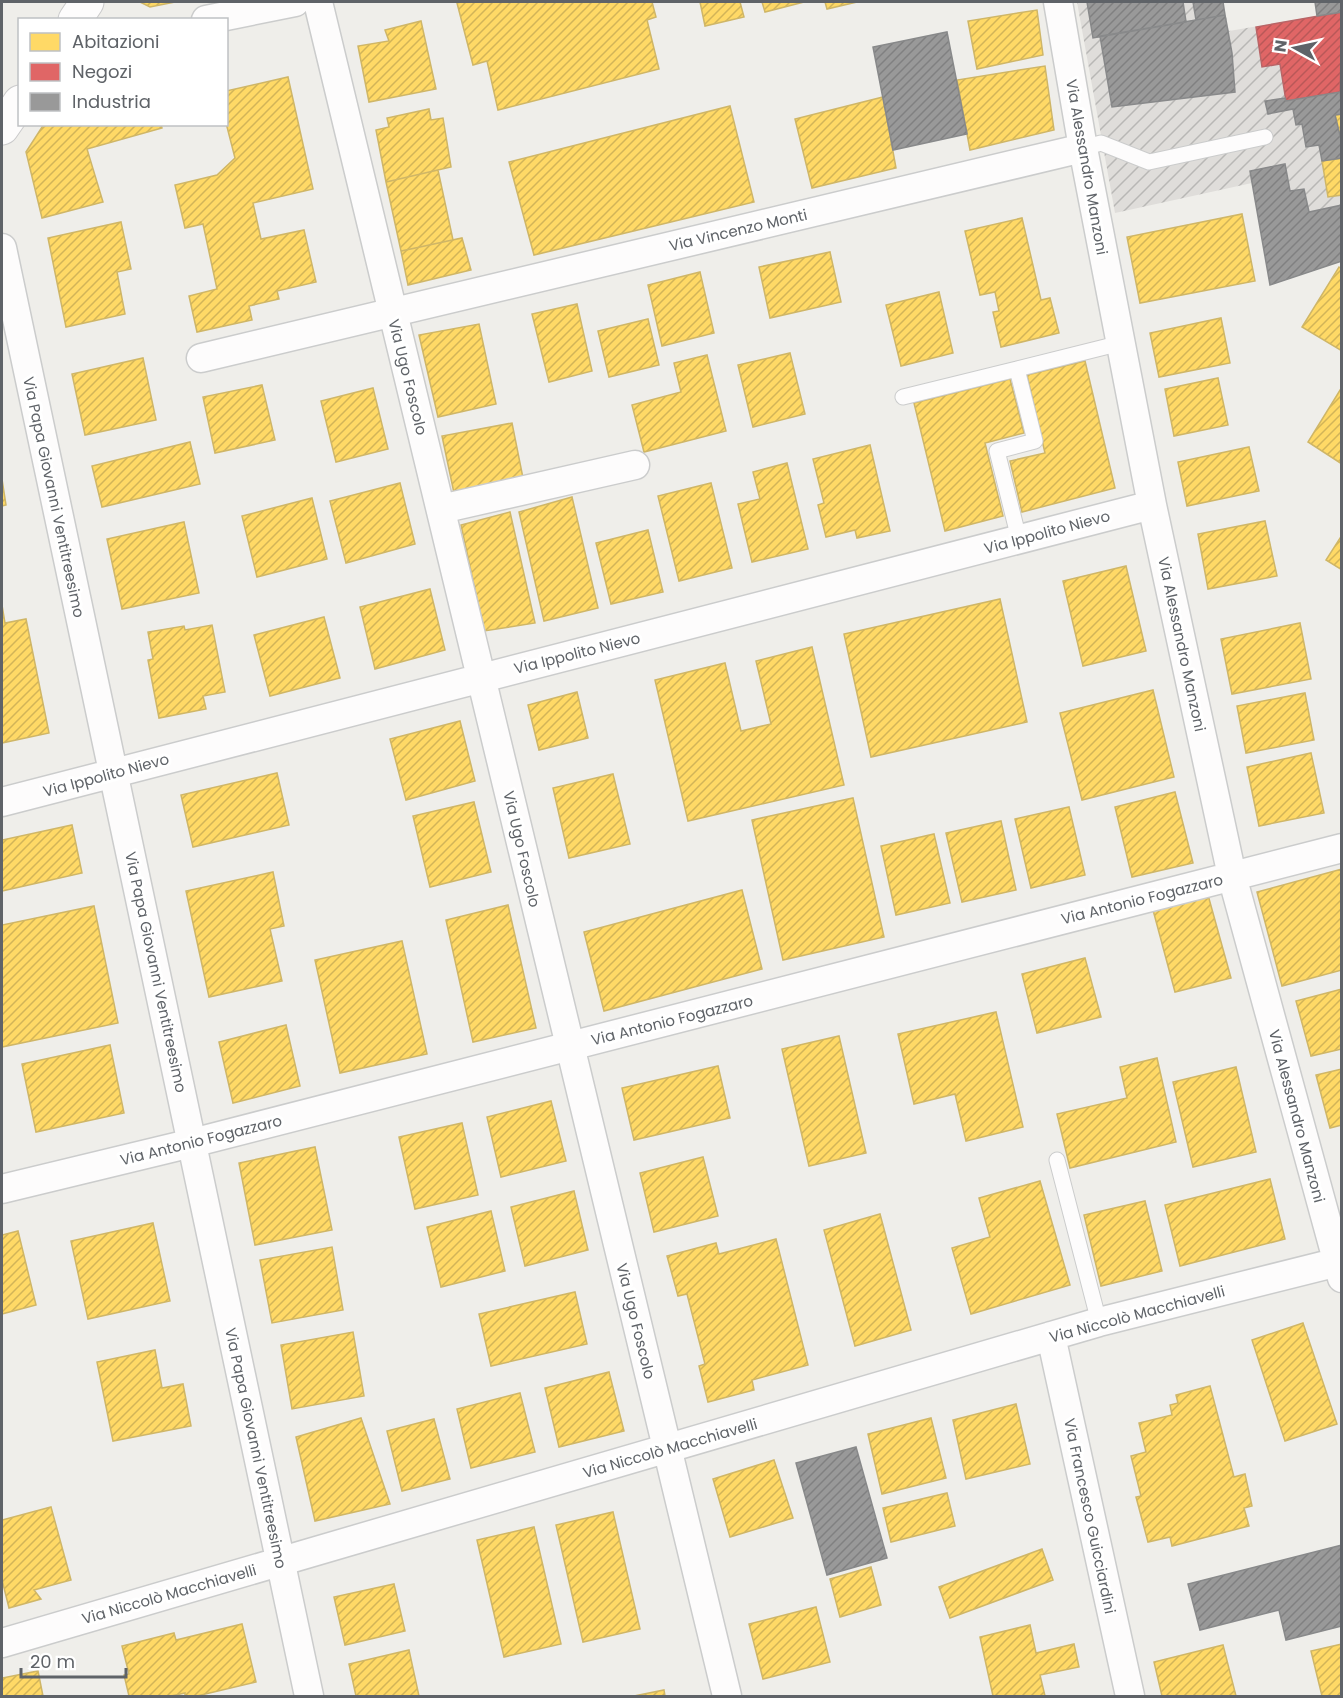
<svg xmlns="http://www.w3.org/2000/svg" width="1343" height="1698" font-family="Poppins,sans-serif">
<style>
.industrial{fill:url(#industrial-furrows)}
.homes{fill:url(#homes-hatch);stroke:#cfb667;stroke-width:1.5}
.shops{fill:url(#shops-hatch);stroke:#b96567;stroke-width:1.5}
.industry{fill:url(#industry-hatch);stroke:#88898a;stroke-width:1.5}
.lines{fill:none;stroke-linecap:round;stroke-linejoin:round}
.service-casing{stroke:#cbcccc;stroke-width:17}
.minor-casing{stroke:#cbcccc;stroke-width:31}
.secondary-casing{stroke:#cacacb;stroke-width:35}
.service{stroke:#fdfcfc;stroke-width:15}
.minor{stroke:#fdfcfc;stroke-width:28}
.secondary{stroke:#fdfcfc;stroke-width:33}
.labels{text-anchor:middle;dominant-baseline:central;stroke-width:6;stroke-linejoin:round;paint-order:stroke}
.street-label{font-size:15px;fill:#5f6368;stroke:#fff}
</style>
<defs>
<pattern id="industrial-furrows" width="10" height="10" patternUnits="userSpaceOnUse" patternTransform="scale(1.5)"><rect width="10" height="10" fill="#dfddda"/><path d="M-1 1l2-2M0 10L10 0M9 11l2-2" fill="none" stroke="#b8b7b5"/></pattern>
<pattern id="homes-hatch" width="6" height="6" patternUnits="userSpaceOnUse" patternTransform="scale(1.5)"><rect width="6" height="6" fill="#ffd966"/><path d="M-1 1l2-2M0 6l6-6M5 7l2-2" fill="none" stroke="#d2b458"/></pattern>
<pattern id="shops-hatch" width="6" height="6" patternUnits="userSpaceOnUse" patternTransform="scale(1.5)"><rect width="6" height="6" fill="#e06666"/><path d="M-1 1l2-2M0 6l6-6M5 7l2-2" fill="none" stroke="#b95858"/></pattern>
<pattern id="industry-hatch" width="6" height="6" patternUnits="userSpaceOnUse" patternTransform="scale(1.5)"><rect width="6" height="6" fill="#999"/><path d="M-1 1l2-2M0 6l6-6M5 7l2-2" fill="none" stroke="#808081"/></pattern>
</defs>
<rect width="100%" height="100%" fill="#efeeea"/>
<path class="industrial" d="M1077,2H1223L1229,31L1341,12V114L1322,161L1328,197L1341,195V261L1270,285L1252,183L1115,213Z"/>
<path class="homes" d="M140,2H175L150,7Z
M461,2H652L656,17L647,20L659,69L498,110L487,61L473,65L457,3Z
M700,2H740L744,17L705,26Z
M762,2H804L765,12Z
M825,2H857L827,9Z
M1037,10L1043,55L977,69L968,21Z
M421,21L436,89L369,102L358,46L389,41L385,30Z
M1045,66L1054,130L970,150L957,80Z
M288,77L313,189L253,203L261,239L304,230L316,282L277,291L279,299L249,306L252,320L197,332L189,296L217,289L203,224L185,228L175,185L217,175L235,158L226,123V91Z
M883,97L896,168L812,188L795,119Z
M730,106L754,202L534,255L509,162Z
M429,109L431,120L443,118L451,167L386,182L376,130L389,127L387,118Z
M1342,114V143H1340L1335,115Z
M44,124H161L162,128L87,149L103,202L42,218L26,152Z
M1342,158V195L1328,197L1322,161Z
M438,170L453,240L401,251L386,182Z
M1242,214L1255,281L1140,303L1127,237Z
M1022,218L1041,300L1050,298L1059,333L1001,347L993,312L999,311L995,292L980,295L965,231Z
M121,222L131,269L117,272L125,314L66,327L48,238Z
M462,238L471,270L408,285L401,251Z
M830,252L841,302L770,318L759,267Z
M1339,267L1342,269V351L1302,327Z
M700,272L714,333L662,346L648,285Z
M939,292L953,353L901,366L886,305Z
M577,304L592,371L549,382L532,314Z
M1221,318L1230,363L1159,377L1150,333Z
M648,319L659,365L609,377L598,331Z
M479,324L496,404L438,417L419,335Z
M790,353L805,414L753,427L738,365Z
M707,355L726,431L644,452L632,405L681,392L674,363Z
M143,358L156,420L85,435L72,374Z
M1085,361L1115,488L1022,512L1010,461L1045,453L1027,375Z
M1218,378L1228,425L1174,436L1165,389Z
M1010,379L1024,433L985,443L1003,516L945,531L914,403Z
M262,385L275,440L215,453L203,397Z
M1342,387V464L1308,442Z
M373,388L388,449L336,462L321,401Z
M512,423L523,478L454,493L442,436Z
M190,442L200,484L102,507L92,466Z
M870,445L890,531L857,538L855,530L826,537L818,505L824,503L813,459Z
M1249,447L1259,491L1187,506L1178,462Z
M787,463L808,549L752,562L738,504L760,499L753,472Z
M2,479L6,505L2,506Z
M400,483L415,544L346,563L330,501Z
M711,483L732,568L679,581L658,496Z
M572,497L598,608L544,621L519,512Z
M312,498L327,559L257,577L242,516Z
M510,512L535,623L484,631L461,525Z
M1265,521L1277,576L1208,589L1198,534Z
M184,522L199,593L122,609L107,539Z
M648,530L663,592L611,604L596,543Z
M1342,535V570L1326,560Z
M1126,566L1146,651L1083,666L1063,581Z
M430,589L445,650L375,669L360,607Z
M1000,599L1027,722L871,757L844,634Z
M2,605L5,623L26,619L49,733L2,743Z
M324,617L340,678L270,696L254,635Z
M1300,623L1311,679L1232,694L1221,639Z
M212,625L225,692L203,696L206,709L159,718L148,660L153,659L148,632L184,626L185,630Z
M812,647L844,785L688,821L655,680L725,663L741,731L771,724L756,661Z
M1153,690L1174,777L1082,800L1060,713Z
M577,692L588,738L539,750L528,705Z
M1305,693L1314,740L1246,753L1237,706Z
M460,721L475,781L406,800L390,739Z
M1311,753L1324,813L1259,826L1247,767Z
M277,773L289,825L193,847L181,795Z
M613,774L630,844L569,858L553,788Z
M1175,792L1193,863L1132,877L1115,807Z
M853,798L884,937L783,960L752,820Z
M474,802L491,872L430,887L413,816Z
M1069,807L1085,875L1031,888L1015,819Z
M1001,821L1016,890L962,902L946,833Z
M72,825L82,873L2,891V840Z
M934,834L950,903L896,915L881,846Z
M1342,869V970L1282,986L1257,892Z
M273,872L284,926L270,929L282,981L209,997L186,891Z
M742,890L762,969L604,1011L584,932Z
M1208,895L1231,978L1175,992L1153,910Z
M508,905L536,1028L473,1042L446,920Z
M94,906L118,1023L2,1047V925Z
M402,941L427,1054L340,1073L315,960Z
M1085,958L1101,1017L1037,1033L1022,974Z
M1342,989V1049L1311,1056L1296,1001Z
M996,1012L1023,1127L966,1141L955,1094L914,1104L898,1034Z
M286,1025L300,1086L233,1103L219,1042Z
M839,1036L866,1153L809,1166L782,1049Z
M110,1045L124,1113L36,1132L22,1064Z
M1157,1058L1176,1142L1070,1168L1057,1114L1127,1098L1120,1067Z
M718,1066L730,1118L634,1140L622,1088Z
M1236,1067L1256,1152L1193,1167L1173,1082Z
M1342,1069V1125L1330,1128L1316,1075Z
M551,1101L566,1161L501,1177L487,1117Z
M462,1123L478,1195L415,1209L399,1137Z
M315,1147L332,1230L255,1245L239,1163Z
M703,1157L718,1216L654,1232L640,1173Z
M1270,1179L1285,1239L1180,1266L1165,1205Z
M1040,1181L1070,1285L971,1314L952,1248L990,1237L979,1198Z
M574,1191L588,1250L525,1266L511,1207Z
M1145,1201L1162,1271L1101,1286L1084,1215Z
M491,1211L505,1271L441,1287L427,1227Z
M880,1214L911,1330L855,1346L824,1230Z
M153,1223L170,1301L88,1319L71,1241Z
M18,1231L36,1305L2,1314V1235Z
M776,1239L808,1365L752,1380L754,1390L708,1402L699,1366L705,1364L687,1294L678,1296L667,1256L716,1243L719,1254Z
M332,1247L343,1310L272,1323L260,1260Z
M575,1292L587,1344L491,1366L479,1314Z
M1303,1323L1337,1424L1285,1441L1252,1340Z
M353,1332L364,1396L292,1409L281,1345Z
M155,1350L162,1388L183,1384L191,1426L113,1441L97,1362Z
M609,1372L624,1431L559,1447L545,1388Z
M1210,1386L1234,1477L1245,1474L1252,1506L1244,1508L1249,1526L1172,1546L1170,1537L1148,1542L1136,1497L1141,1496L1131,1456L1146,1452L1139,1423L1172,1415L1170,1405L1178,1403L1176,1395Z
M520,1393L535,1452L471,1468L457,1409Z
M1016,1404L1030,1464L966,1479L953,1420Z
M361,1418L390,1504L315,1521L296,1437Z
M931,1418L946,1478L882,1494L868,1434Z
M434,1419L450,1479L402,1491L387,1431Z
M774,1460L793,1518L730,1537L713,1479Z
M947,1493L955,1526L891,1542L883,1508Z
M51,1507L71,1580L34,1590L41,1599L9,1608L2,1580V1520Z
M613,1512L640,1629L583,1642L556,1525Z
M534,1527L561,1644L504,1657L477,1540Z
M1042,1549L1053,1580L950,1618L939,1587Z
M871,1567L881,1605L840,1617L830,1579Z
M394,1584L405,1631L345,1645L334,1597Z
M816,1607L830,1662L763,1679L749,1624Z
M242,1624L256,1682L197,1696H185V1693L171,1696H129L124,1675L129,1674L122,1646L174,1633L176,1640Z
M1030,1625L1036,1653L1074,1644L1079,1667L1040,1675L1045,1696H993L980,1637Z
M1342,1644V1696H1322L1311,1651Z
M1223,1645L1236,1696H1162L1154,1662Z
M409,1650L419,1696H356L349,1664Z
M38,1671L43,1696H2V1678Z
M664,1690L665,1696H634Z"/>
<path class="shops" d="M1342,12L1340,92L1286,101L1280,64L1262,67L1256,27Z"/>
<path class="industry" d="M1087,2H1183L1186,22L1093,38Z
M1193,2H1223L1225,15L1196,20Z
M1315,2H1342V12L1317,16Z
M1225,15L1232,53L1235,92L1112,107L1100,36Z
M947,32L967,134L893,150L873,47Z
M1340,92L1342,114L1335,115L1342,143V158L1322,161L1319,145L1306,147L1302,124L1296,125L1293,109L1268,114L1265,101L1285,98L1286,101Z
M1285,164L1290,191L1304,189L1309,212L1342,205V261L1270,285L1250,171Z
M856,1447L887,1558L827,1575L796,1463Z
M1342,1545V1626L1286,1640L1279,1610L1200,1630L1188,1584Z"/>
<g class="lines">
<g class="service-casing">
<path id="service" d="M1083,148L1101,143L1149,162L1265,137
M903,397L1017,369
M1019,539L997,451L1035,441L1017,369L1121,343
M1057,1160L1099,1322"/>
</g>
<g class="minor-casing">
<path id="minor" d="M318,2L727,1696
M1058,2L1083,148L1152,505L1232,876L1342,1278
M206,20L295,2
M2,248L309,1696
M201,358L1083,148
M441,509L635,465
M2,802L1152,505
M2,1189L192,1143L1342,848
M1051,1336L1130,1696
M2,1643L1099,1322L1342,1261"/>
</g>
<g class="secondary-casing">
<path id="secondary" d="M75,20L87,2
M2,128L20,102"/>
</g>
<use href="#service" class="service"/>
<use href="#minor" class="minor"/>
<use href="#secondary" class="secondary"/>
</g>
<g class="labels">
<g class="street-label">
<text transform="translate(1087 167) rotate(80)">Via Alessandro Manzoni</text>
<text transform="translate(738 230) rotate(-13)">Via Vincenzo Monti</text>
<text transform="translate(408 377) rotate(76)">Via Ugo Foscolo</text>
<text transform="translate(54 497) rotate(78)">Via Papa Giovanni Ventitreesimo</text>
<text transform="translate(1047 532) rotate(-15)">Via Ippolito Nievo</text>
<text transform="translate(1182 644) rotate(78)">Via Alessandro Manzoni</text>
<text transform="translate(577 653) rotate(-14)">Via Ippolito Nievo</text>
<text transform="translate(106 775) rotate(-15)">Via Ippolito Nievo</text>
<text transform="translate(522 849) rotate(77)">Via Ugo Foscolo</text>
<text transform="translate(1142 899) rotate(-14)">Via Antonio Fogazzaro</text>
<text transform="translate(156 972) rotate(78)">Via Papa Giovanni Ventitreesimo</text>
<text transform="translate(672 1020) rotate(-14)">Via Antonio Fogazzaro</text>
<text transform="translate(1297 1116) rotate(75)">Via Alessandro Manzoni</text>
<text transform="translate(201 1140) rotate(-14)">Via Antonio Fogazzaro</text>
<text transform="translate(1137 1314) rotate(-15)">Via Niccolò Macchiavelli</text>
<text transform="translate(636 1321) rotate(76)">Via Ugo Foscolo</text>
<text transform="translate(256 1448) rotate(78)">Via Papa Giovanni Ventitreesimo</text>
<text transform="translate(670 1448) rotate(-16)">Via Niccolò Macchiavelli</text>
<text transform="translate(1090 1516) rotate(78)">Via Francesco Guicciardini</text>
<text transform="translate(169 1594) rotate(-16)">Via Niccolò Macchiavelli</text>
</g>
</g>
<rect width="1343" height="1698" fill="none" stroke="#5f6368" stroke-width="6"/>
<rect x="18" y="18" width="210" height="108" fill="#ffffff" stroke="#bfc1c3" stroke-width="1.5"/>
<rect x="30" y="33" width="30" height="18" fill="#ffd966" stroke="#bfc1c3" stroke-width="1.5"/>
<text x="72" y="48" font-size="18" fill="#5f6368">Abitazioni</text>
<rect x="30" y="63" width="30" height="18" fill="#e06666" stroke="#bfc1c3" stroke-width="1.5"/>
<text x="72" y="78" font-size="18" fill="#5f6368">Negozi</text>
<rect x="30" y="93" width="30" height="18" fill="#999999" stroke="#bfc1c3" stroke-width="1.5"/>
<text x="72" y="108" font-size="18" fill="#5f6368">Industria</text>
<g transform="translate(1295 48) rotate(278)" stroke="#ffffff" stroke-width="4.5" paint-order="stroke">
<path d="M0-4.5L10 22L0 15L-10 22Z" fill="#5f6368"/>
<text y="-9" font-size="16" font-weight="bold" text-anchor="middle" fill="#5f6368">N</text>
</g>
<path d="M21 1668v9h105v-9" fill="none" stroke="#5f6368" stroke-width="3"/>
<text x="30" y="1668" font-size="18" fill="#5f6368" stroke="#ffffff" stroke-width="4.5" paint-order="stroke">20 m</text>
</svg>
